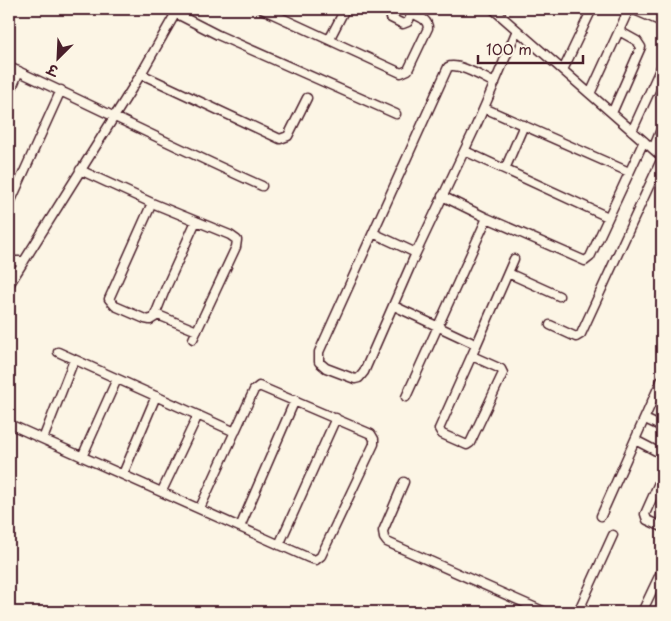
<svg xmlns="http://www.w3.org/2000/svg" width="671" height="621" font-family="'Playpen Sans','Playpen Sans Deva',sans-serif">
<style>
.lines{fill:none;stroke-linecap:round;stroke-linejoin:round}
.minor-casing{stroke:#4a1f2b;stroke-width:11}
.minor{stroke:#fcf5e5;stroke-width:8}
</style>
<rect width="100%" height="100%" fill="#fcf5e5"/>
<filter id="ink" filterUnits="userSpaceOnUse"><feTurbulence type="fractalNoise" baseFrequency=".02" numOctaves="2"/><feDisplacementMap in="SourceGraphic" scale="10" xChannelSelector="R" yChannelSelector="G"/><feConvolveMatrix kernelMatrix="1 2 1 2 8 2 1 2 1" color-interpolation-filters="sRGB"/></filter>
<g filter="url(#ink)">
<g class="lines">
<g class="minor-casing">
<path id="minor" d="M262,9L401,73L408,70L428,28C428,19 419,17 412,13L415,9
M393,9L391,18L403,24L408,22L412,13
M493,9L662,157
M632,9L662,22
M175,13L218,35L396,114
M329,40L345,9
M9,67C94,106 177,148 262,186
M563,70L592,9
M141,74L280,139L288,136L307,98
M495,83C484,78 458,62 448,67L319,352V362L326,368L355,379L359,378L364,372L416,253L475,128C490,95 503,63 517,30
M590,94L629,9
M9,95L19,71
M484,108L629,172
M612,113L641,47L637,41L619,31
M632,131L662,65
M653,149L662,127
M465,151L608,217
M505,169L524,125
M80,170L152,203L230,235L237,240L236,247L193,339
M442,196L487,218L585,261L590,257L644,141
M152,203L109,299L115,306L145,319L150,320L158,315L197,331
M9,205L61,90
M373,233L416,253
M9,261H24
M508,273L559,296
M9,285L141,74L178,9
M394,306L473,343L476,346L439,429L442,434L467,445L470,443L503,373L501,369L472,356
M155,315L165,290L196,221
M550,325L576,337L581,334L662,158
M476,346L514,259
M58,352L235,432
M406,397L487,218
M645,419L662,427
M9,424L309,558L316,560L321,556L374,444V439L371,434L259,386L254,390L200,508
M43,439L74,360
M635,440L662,454
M82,457L117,379
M123,474L156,396
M662,476L645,514L647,520L662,527
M404,482L383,531L384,538L387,542L545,612
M162,491L198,415
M601,516L662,379
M240,527L295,400
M279,545L336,418
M578,612L613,535
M642,612L662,570"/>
</g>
<use href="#minor" class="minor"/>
</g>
</g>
<rect width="671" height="621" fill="none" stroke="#fcf5e5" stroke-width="30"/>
<rect x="15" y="15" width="641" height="591" fill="none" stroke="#4a1f2b" stroke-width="2" filter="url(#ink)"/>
<g transform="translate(58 58) rotate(204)" stroke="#fcf5e5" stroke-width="4" paint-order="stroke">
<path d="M0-4L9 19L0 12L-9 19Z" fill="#4a1f2b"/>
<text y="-8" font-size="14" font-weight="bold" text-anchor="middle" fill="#4a1f2b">उ</text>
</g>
<path d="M478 55v8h105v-8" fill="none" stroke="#4a1f2b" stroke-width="2.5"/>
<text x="486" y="55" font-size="15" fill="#4a1f2b" stroke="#fcf5e5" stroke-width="4" paint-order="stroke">100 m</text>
</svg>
